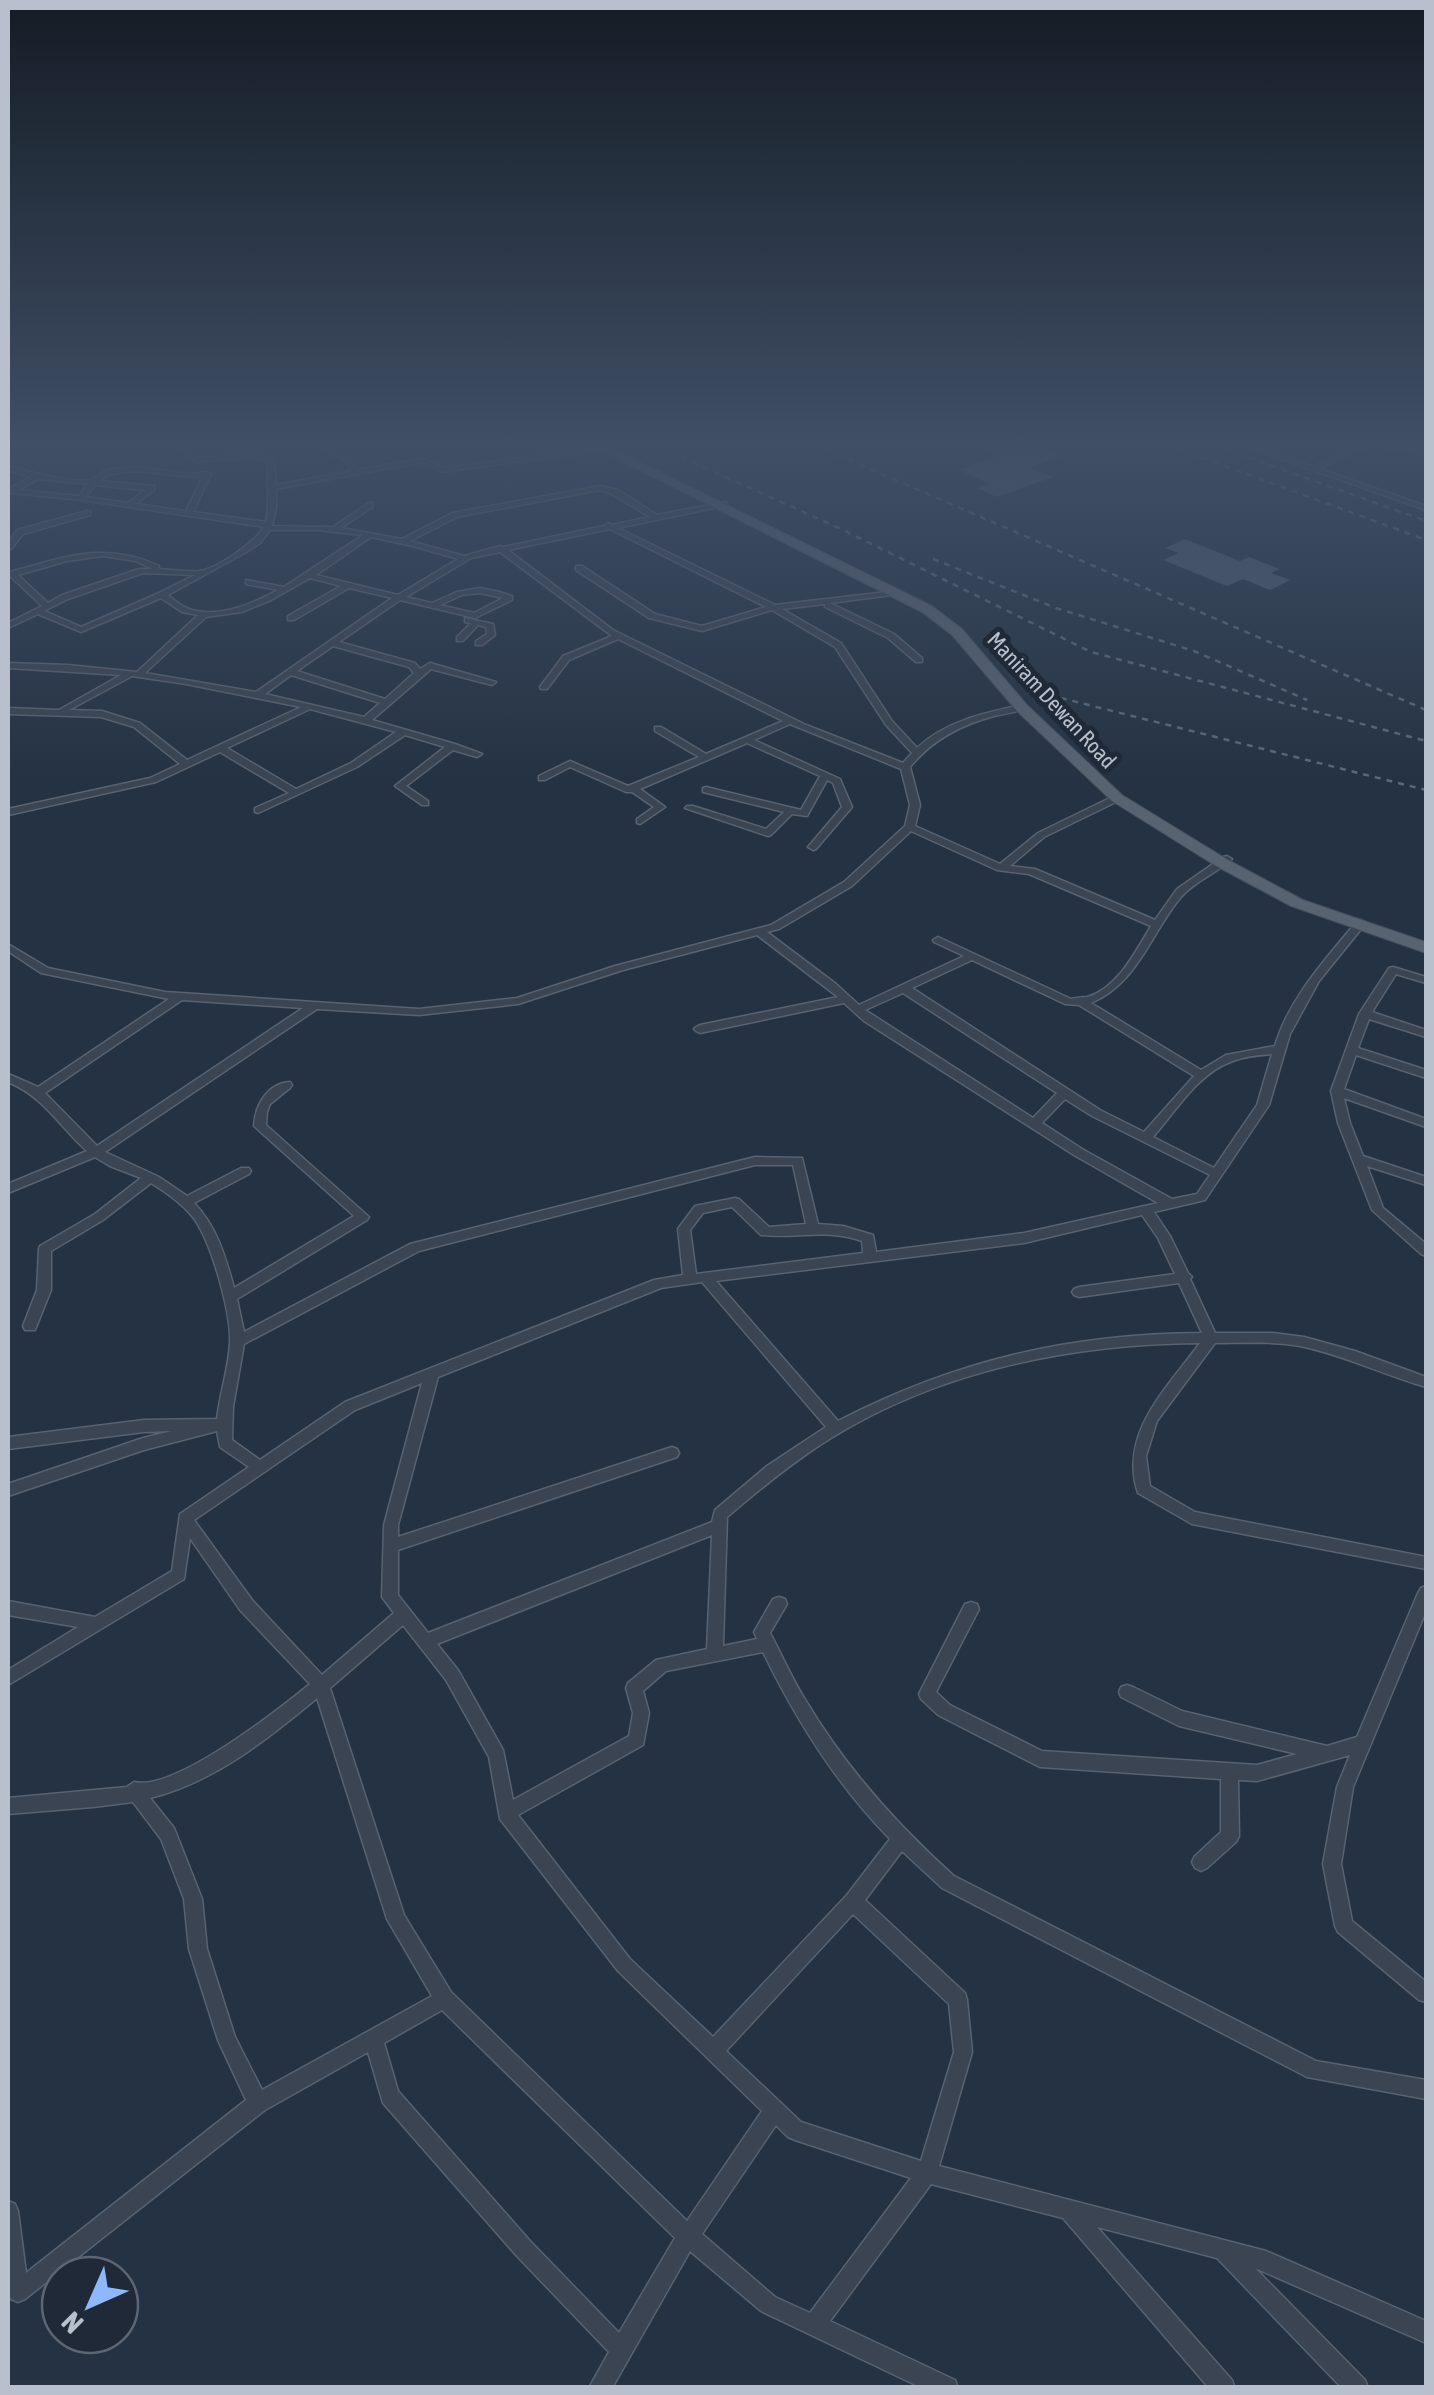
<svg xmlns="http://www.w3.org/2000/svg" width="1434" height="2395" font-family="'Asap Condensed',sans-serif">
<style>
.building{fill:#4c596c}
.lines{fill:none;stroke-linecap:round;stroke-linejoin:round}
.minor-casing{stroke:#586270;stroke-width:3}
.primary-casing{stroke:#444d5c;stroke-width:2}
.minor{fill:#3a4452;fill-rule:evenodd}
.primary{fill:#586372;fill-rule:evenodd}
.rail{stroke:#5c6879;stroke-width:2.5;stroke-dasharray:6 6;stroke-linecap:butt}
.labels{text-anchor:middle;dominant-baseline:central;stroke-width:10;stroke-linejoin:round;paint-order:stroke}
.far-street-label{font-size:22px;fill:#b7c0cc;stroke:#1f2938}
</style>
<rect width="100%" height="100%" fill="#253243"/>
<path class="building" d="M976,445H1037L1063,455L1029,468L1053,477L997,497L977,488L990,484L958,470L999,455Z
M1185,539L1240,561L1249,557L1280,569L1271,573L1290,580L1270,590L1243,579L1227,586L1163,560L1179,553L1165,548Z"/>
<g class="lines">
<g class="minor-casing">
<path id="minor" d="M177,445H184L198,458L256,453L274,460L276,485L352,471L341,457L344,455L358,470L424,458L444,468L608,446L610,447V449L443,472L423,462L276,489V508L272,526L333,527L369,503H372V507L341,528L402,539L452,513L600,486L618,490L657,515L726,502L727,504L723,506L618,528L775,605L895,591L896,593L892,595L830,603L894,634L922,658V662H916L888,638L825,607V604L782,609L841,643L892,721L917,748C946,721 984,713 1022,705L1026,708C1017,712 1005,714 994,716C960,725 932,740 910,767L920,805L915,826L1000,864L1038,833L1114,796H1120V800L1044,837L1010,866L1035,869L1155,920L1177,889L1223,857L1227,856L1232,859C1217,873 1195,881 1181,897C1150,934 1139,982 1091,1003L1201,1070L1226,1055L1275,1046C1289,998 1326,959 1357,921L1361,920L1366,923L1319,981L1290,1034L1269,1105L1205,1200L1154,1212L1170,1236L1188,1273L1192,1277L1190,1279L1215,1333H1273L1304,1337L1355,1351L1426,1377V1387C1384,1375 1344,1355 1300,1346C1273,1341 1243,1343 1215,1343L1157,1421L1146,1456L1150,1486L1195,1512L1426,1557V1569L1192,1524L1138,1493C1118,1434 1167,1388 1200,1343C1072,1344 941,1370 831,1438C794,1461 761,1488 727,1517L723,1646L757,1639L754,1632L773,1599L779,1597L785,1599L787,1604L770,1633C782,1655 792,1679 806,1701C846,1768 896,1824 954,1876L1316,2061L1426,2080V2099L1307,2077L942,1888L902,1851L865,1900L965,1993L967,2000L972,2052L939,2166L1266,2251L1426,2321V2343L1255,2268L1365,2380L1368,2388H1342L1217,2258L1097,2227L1232,2380L1235,2388H1209L1063,2218L931,2184L830,2321L955,2380L958,2388H922L761,2311L690,2251L612,2388H589L609,2352L516,2255L383,2103L368,2052L265,2110L25,2299L18,2302L11,2299L8,2291V2201L15,2204L18,2211L26,2273L246,2100L218,2040L189,1949L184,1899L161,1839L133,1802L93,1807L8,1814V1798L116,1788L127,1787L134,1782C174,1792 278,1710 310,1684L240,1610L190,1538L184,1579L8,1685V1670L78,1627L8,1615V1601L95,1617L172,1571L180,1514L249,1467L220,1447L217,1431L144,1450L8,1496V1484L143,1438L172,1431L144,1432L8,1449V1437L144,1420L217,1419C220,1393 229,1367 230,1342C231,1312 211,1239 192,1216C182,1204 166,1192 151,1183L103,1220L51,1251V1290L35,1330H25L23,1326L37,1290L39,1249L40,1246L95,1214L141,1178L110,1166L95,1157L8,1193V1184L87,1151C60,1127 43,1096 8,1082V1074L38,1087L169,999L41,973L8,951V944L48,968L165,992L419,1009L517,998L615,966L771,925L844,882L905,826L910,805L901,769L790,724L754,740L840,779L852,807L816,849L813,850L808,847L842,807L833,783L827,780L807,816L792,814L771,835L768,836L685,808L687,806H693L766,829L784,812L703,792V788L706,787L801,810L820,776L747,743L640,789L665,807L640,824L637,823V819L654,807L632,792H626L570,767L545,780H539V776L570,761L628,786L699,757L655,731V727H661L706,754L783,721L618,639L569,660L547,689H541L540,687L563,656L612,636L500,552L471,558L406,597L432,603L457,592L480,588L499,592L512,596V600L475,618L400,600L339,642L415,663L420,669L430,663L496,682L492,685L431,669L372,720L455,744L482,754L477,757L453,750L406,786L428,801V805H422L395,786L445,747L405,735L357,767L258,813L255,812V808L289,793L220,752L156,782L8,815V809L150,778L180,764L134,727L101,717L8,714V708L59,710L121,675L8,668V663L68,665L137,672L198,615L182,612L161,598L81,632L38,614L8,628V623L42,606L10,576V572C64,557 105,541 159,566V569C172,570 186,572 199,571C217,569 255,542 264,527L81,500L11,493L8,491V489L31,477L8,470V466C25,470 76,485 92,479C97,477 101,473 106,471C116,468 127,467 137,467C160,468 185,477 207,472L211,474L193,512L266,522L268,508V462L255,457L196,462ZM137,471L202,478L186,511L136,504L154,490V486L99,481C111,472 123,472 137,471ZM38,479L87,484L79,496L19,490ZM94,485L145,490L128,503L86,497ZM600,490L612,494L650,517L612,525L607,523L604,526L503,547L500,546L464,556L410,541L457,517ZM610,529L766,607L702,626L655,614L582,566H576V570L649,618L702,631L772,610L835,647L886,725L912,753L903,763L806,725L613,630L508,550ZM270,530H317L363,535L284,587L246,580V584L278,590C252,604 218,619 189,609C181,606 174,600 168,595L248,551L260,543ZM371,537L413,546L458,559L398,595L316,575ZM103,556L136,561L152,569H139L62,595L48,603L18,575L67,561ZM143,573L195,575L159,593L81,627L44,611L68,599ZM310,578L341,586L288,616V620H294L349,588L392,598L256,692L145,673L206,617L242,612L271,600ZM480,593L503,598L474,613L440,605L462,595ZM333,646L409,667L414,673L385,699L297,671ZM291,675L380,703L364,717L265,694ZM132,676L186,684L301,707L187,760L140,723L102,711L69,710ZM310,709L396,732L351,763L296,789L227,748ZM911,831L997,870L1029,874L1151,926C1136,951 1117,989 1087,997C1086,997 1072,998 1071,999L938,937L933,940L934,942L964,956L859,1005L836,984L767,932L779,929L852,886ZM757,935L838,997L700,1025L696,1027L694,1029L696,1031L700,1033L844,1003L864,1021L1074,1155L1158,1203L1024,1233L876,1252L873,1235L843,1226L818,1224L802,1158L755,1157L410,1244L244,1332L237,1299L367,1220L369,1217L266,1125L267,1112L270,1104L290,1088L292,1085L290,1082C268,1083 255,1105 254,1126L354,1216L234,1288C226,1259 217,1226 194,1203L249,1174L251,1171L249,1168H241L187,1196L159,1177L105,1152L317,1009L419,1015L518,1004L623,970ZM972,960L1065,1004L1079,1005L1194,1076L1144,1132L1100,1110L912,988ZM903,993L1057,1093L1033,1118L865,1010ZM182,1000L303,1008L97,1146L45,1093ZM1272,1054L1257,1105L1214,1168L1153,1137C1176,1111 1199,1072 1233,1061C1246,1056 1259,1055 1272,1054ZM1065,1099L1092,1116L1210,1175L1197,1194L1172,1199L1082,1149L1042,1123ZM755,1165H793L806,1224L769,1227L739,1199L735,1198L695,1206L678,1229L683,1275L654,1280L345,1402L260,1460L232,1440L233,1407L244,1344L419,1251ZM732,1207L761,1235C797,1239 825,1228 862,1241L863,1253L696,1274L690,1230L703,1213ZM1142,1215L1158,1238L1175,1274L1079,1287L1074,1289L1072,1292L1074,1295L1079,1297L1179,1283L1202,1333C1069,1334 957,1360 838,1421L716,1281L1024,1243ZM702,1282L826,1427L767,1466L715,1510L712,1522L428,1633L398,1595V1550L677,1457L679,1453L677,1449L672,1447L398,1537V1525L438,1377L661,1288ZM422,1383L384,1525L382,1597L394,1613L322,1675L252,1600L194,1520L355,1410ZM712,1535L707,1649L656,1660L628,1683L626,1688L633,1713L629,1736L513,1800L503,1750L458,1670L437,1644ZM403,1625L446,1680L489,1757L500,1819L618,1971L762,2111L687,2221L451,1992L404,1915L330,1688ZM763,1652C796,1720 837,1785 890,1839L847,1895L713,2037L630,1959L518,1815L643,1745L649,1713L643,1691L666,1671ZM317,1698L387,1919L432,1996L262,2090L235,2037L207,1949L202,1899L174,1828L150,1798C213,1783 269,1738 317,1698ZM853,1914L949,2004L954,2052L921,2161L801,2122L726,2051ZM442,2010L675,2238L619,2333L530,2241L398,2091L384,2043ZM776,2125L788,2137L795,2140L911,2178L810,2313L775,2297L702,2234Z
M327,445L337,454V456H333L320,446Z
M1241,445H1252L1313,467L1358,445H1367L1320,469L1426,506V510Z
M1369,445H1391L1426,450V454Z
M87,511H90V515L23,534L11,549H8V543L17,530Z
M465,618L493,624L495,635L482,645H476V641L487,634L486,627L478,625L463,641H457V637L471,623L465,622Z
M1393,967L1426,977V983L1396,974L1372,1012L1426,1030V1037L1369,1019L1358,1048L1426,1070V1078L1356,1055L1344,1089L1426,1119V1127L1344,1098L1350,1123L1363,1156L1426,1177V1185L1367,1166L1383,1208L1426,1244V1256L1421,1254L1372,1210L1338,1123L1331,1091L1359,1014L1389,968Z
M1426,1586V1611L1353,1787L1341,1864L1352,1921L1426,1982V2002L1419,2000L1338,1932L1335,1926L1323,1864L1337,1787L1350,1755L1257,1781L1238,1780L1239,1836L1236,1842L1207,1868L1201,1871L1195,1868L1192,1862L1195,1856L1221,1832V1779L1040,1767L938,1715L921,1699L919,1694L965,1604L971,1602L977,1604L979,1609L936,1692L950,1705L1042,1751L1257,1765L1297,1754L1179,1726L1121,1697L1119,1692L1121,1687L1127,1685L1133,1687L1182,1711L1327,1746L1357,1737L1418,1593L1421,1588Z"/>
</g>
<g class="primary-casing">
<path id="primary" d="M590,445H605L932,606L962,629L1027,705L1122,795L1228,860L1303,900L1426,942V953L1291,906L1216,866L1112,801L1017,711L952,635L922,612Z"/>
</g>
<use href="#minor" class="minor"/>
<use href="#primary" class="primary"/>
<path class="rail" d="M815,445L1426,710
M1168,445L1426,540
M1214,445L1426,521
M681,457L839,528L1091,652L1426,741
M933,559L1056,608L1194,651L1307,700
M1049,695L1426,790"/>
</g>
<linearGradient id="sky" x2="0" y2="1"><stop stop-color="#141c25"/><stop offset="0.57" stop-color="#404f66"/><stop offset="1" stop-color="#404f66" stop-opacity="0"/></linearGradient>
<rect width="1434" height="781" fill="url(#sky)"/>
<g class="labels">
<g class="far-street-label">
<text transform="translate(1052 700) rotate(47)">Maniram Dewan Road</text>
</g>
</g>
<rect width="1434" height="2395" fill="none" stroke="#b7c0cc" stroke-width="20"/>
<g transform="translate(90 2305) rotate(225)"><circle r="48" fill="#1f2938" stroke="#5c6573" stroke-width="2.5"/>
<path d="M0-8L18 38L0 25L-18 38Z" fill="#8db9fc"/>
<text y="-15" font-size="28" font-weight="bold" text-anchor="middle" fill="#b7c0cc">N</text>
</g>
</svg>
